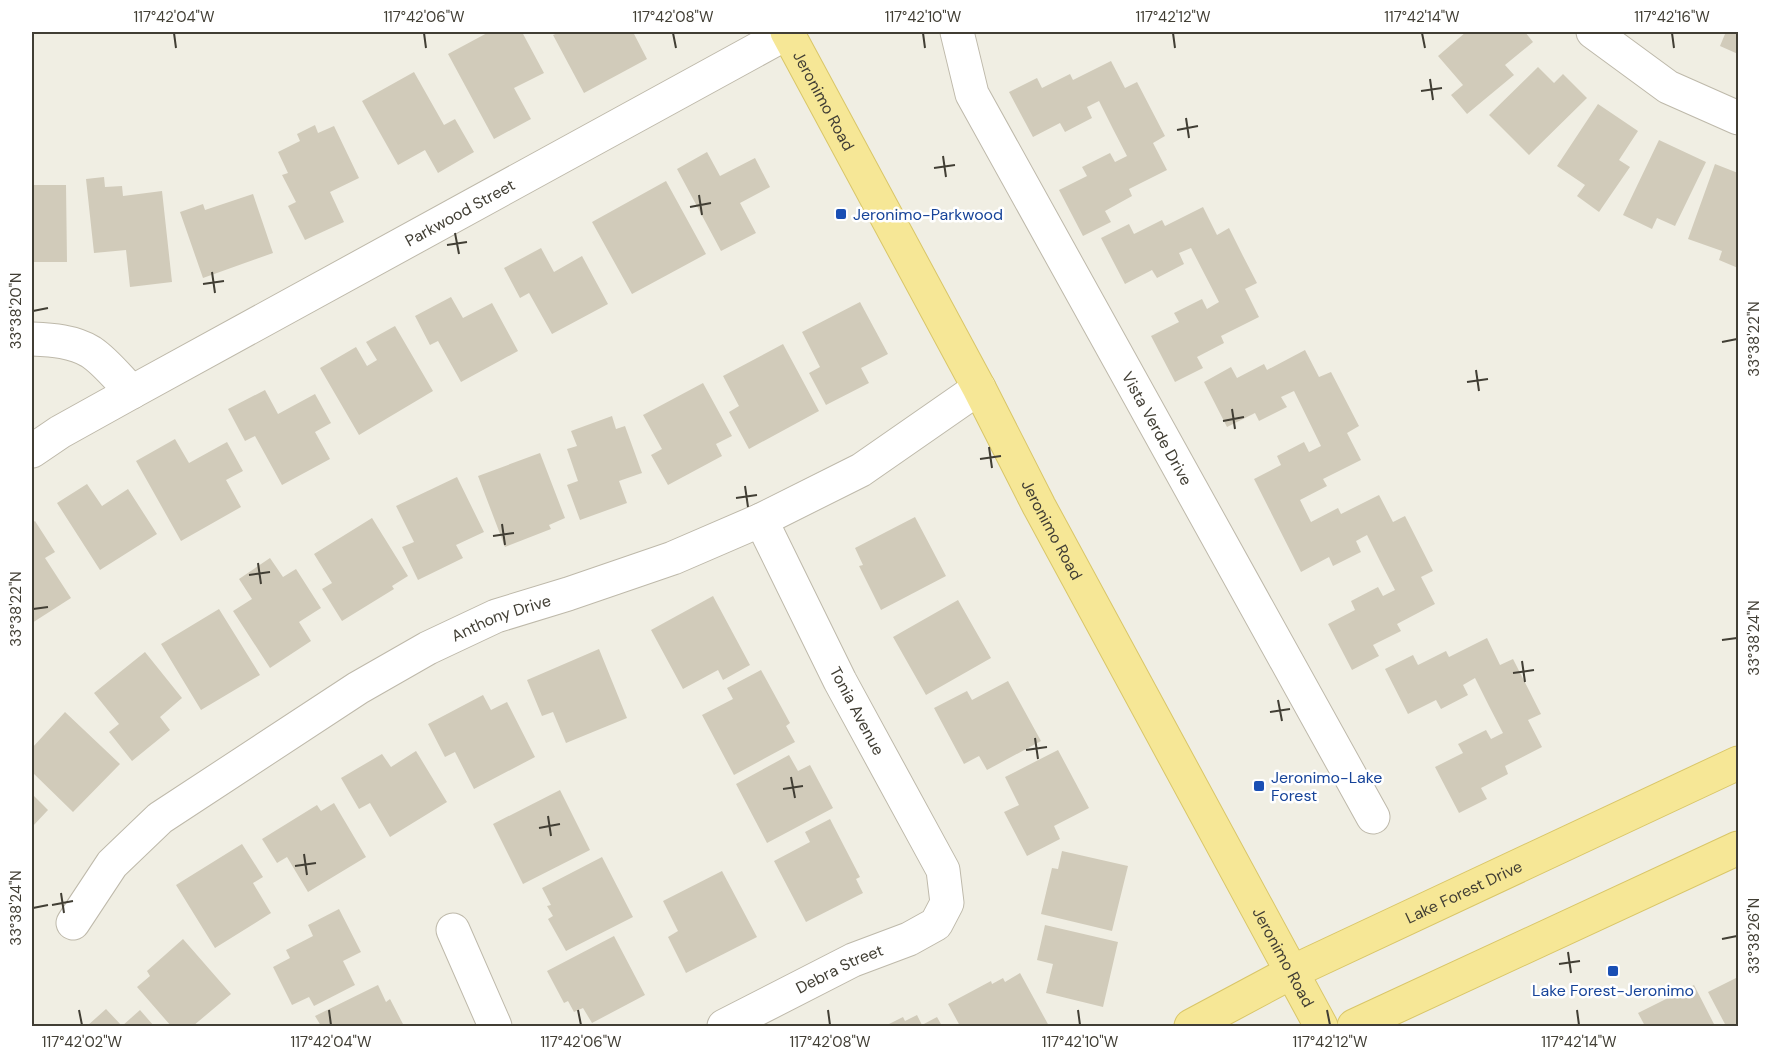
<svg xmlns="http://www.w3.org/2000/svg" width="1770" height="1058" font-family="'DM Sans',sans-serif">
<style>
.building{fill:#d1cbba}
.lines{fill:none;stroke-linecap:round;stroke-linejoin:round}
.minor-casing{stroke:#beb9aa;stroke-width:35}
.major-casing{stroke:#d9c668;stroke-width:35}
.minor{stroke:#fff;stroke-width:33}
.major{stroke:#f6e796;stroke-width:33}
.ticks{fill:none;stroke:#413e34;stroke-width:2}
.transit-dot{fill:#1a4fb4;stroke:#fff;stroke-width:2}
.labels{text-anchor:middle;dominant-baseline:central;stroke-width:5;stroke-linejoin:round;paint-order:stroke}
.street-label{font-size:16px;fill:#413e34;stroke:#fff}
.transit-label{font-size:16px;fill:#164399;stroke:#fff;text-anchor:start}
.neatline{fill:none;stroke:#413e34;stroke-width:2}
.ticks-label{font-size:15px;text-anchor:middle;fill:#413e34}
</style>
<rect width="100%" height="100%" fill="#f0eee3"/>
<path class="building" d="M489,32H522L544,73L514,88L531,119L494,139L448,54Z
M560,32H633L647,59L584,93L553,35Z
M1466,32H1525L1533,42L1505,65L1514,75L1467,114L1451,95L1463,85L1438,56Z
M1718,32H1738V54L1720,46L1725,34Z
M1111,61L1125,88L1137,82L1165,136L1153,143L1167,170L1129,189L1132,196L1105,211L1111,222L1083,236L1059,190L1087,176L1082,167L1110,153L1115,162L1127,156L1113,129L1099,101L1087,107L1092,118L1065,132L1060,123L1033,137L1009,92L1037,78L1042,88L1070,74L1073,80Z
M1538,67L1554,83L1563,74L1587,98L1529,155L1489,115Z
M414,72L444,125L455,119L474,152L438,173L425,150L398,165L362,101Z
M1598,104L1638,131L1619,160L1630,167L1599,212L1577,196L1585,185L1557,166Z
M315,125L318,133L334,126L359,178L330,192L344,222L305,240L288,206L296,202L282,175L288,173L278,152L300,141L297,134Z
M1659,140L1706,162L1675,226L1657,218L1652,229L1623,215Z
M707,152L720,176L755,158L770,187L740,203L756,233L721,251L677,169Z
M1715,164L1738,173V268L1719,260L1722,251L1688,239Z
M104,177L105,187L122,186L123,196L162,191L172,282L130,287L126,250L94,253L86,179Z
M666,181L706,254L632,294L592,222Z
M32,185H66L67,262H32Z
M253,194L273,253L203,278L180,212L203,204L205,210Z
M1203,207L1217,235L1229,228L1243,256L1257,283L1245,289L1259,317L1221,336L1224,343L1197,357L1203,368L1175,382L1151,336L1179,322L1174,313L1202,299L1207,309L1219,302L1191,248L1179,253L1184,264L1157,278L1152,270L1125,284L1101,238L1129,224L1134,234L1162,220L1165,226Z
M541,248L554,272L582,256L608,304L552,334L529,293L520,298L504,268Z
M451,297L463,318L492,303L518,351L461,382L438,341L430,345L415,316Z
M860,302L888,354L861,368L869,383L826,405L809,373L820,367L802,332Z
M395,326L433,391L359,435L320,368L356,347L367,366L377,360L366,342Z
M783,344L819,411L749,449L729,412L739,406L723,376Z
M1305,350L1319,377L1331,372L1359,426L1347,433L1361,460L1323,479L1327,486L1300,500L1311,522L1338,508L1341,514L1379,495L1393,522L1405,516L1433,571L1421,577L1435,604L1397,624L1401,631L1373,645L1379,656L1352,670L1328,624L1355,610L1351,601L1378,587L1383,596L1395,590L1381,563L1367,535L1356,541L1361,552L1333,566L1329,557L1301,572L1254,479L1281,465L1277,456L1304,442L1309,452L1321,446L1294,391L1281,397L1287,407L1259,421L1255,413L1227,427L1204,382L1231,367L1237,378L1264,364L1267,370Z
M703,383L732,436L716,444L722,456L668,485L651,455L662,449L643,415Z
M265,390L278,414L315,394L331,423L315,432L330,459L282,485L255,436L245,441L228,409Z
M612,416L616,429L625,426L642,473L619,481L627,503L580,520L567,485L578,481L567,449L577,446L571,431Z
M175,439L189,463L227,442L243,471L226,480L241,507L181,541L136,461Z
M540,453L565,518L549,525L551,529L505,547L478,476Z
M457,477L484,532L456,545L463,558L418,580L402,547L414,542L396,506Z
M87,484L102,506L128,489L157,534L100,570L57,503Z
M915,517L946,576L881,610L859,566L863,565L855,548Z
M372,518L408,576L392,586L394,589L342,621L322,589L332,583L314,554Z
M35,521L55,552L45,558L71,598L32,623V523Z
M270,558L283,577L296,569L321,608L299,622L311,641L270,668L233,611L252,599L239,579Z
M713,596L750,665L723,680L718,670L683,689L651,630Z
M958,600L991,658L926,695L893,637Z
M219,609L260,675L201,710L161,644Z
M1487,638L1500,665L1513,659L1541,714L1528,720L1542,747L1505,766L1508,774L1481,788L1487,799L1459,813L1435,767L1463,753L1458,744L1486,730L1491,739L1503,733L1489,706L1475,678L1463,685L1468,695L1441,709L1436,700L1408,714L1385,669L1413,655L1418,665L1446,651L1449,657Z
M599,649L627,718L566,743L553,712L542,716L527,680Z
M145,652L182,698L160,717L170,730L132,761L109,732L119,724L94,693Z
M761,670L790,723L786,726L795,742L734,775L702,715L733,699L727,688Z
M1008,681L1041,741L987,770L979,756L964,764L934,708L967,691L972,700Z
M483,695L491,710L507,702L535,757L474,789L455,752L445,757L428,724Z
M65,712L120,764L73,812L32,772V748Z
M1058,750L1089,808L1054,826L1060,839L1027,856L1004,812L1019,805L1005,777Z
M416,751L447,802L390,837L370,803L359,809L341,778L382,754L391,767Z
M789,755L798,771L810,765L833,808L767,843L736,784Z
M560,790L590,850L523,884L493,824Z
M32,794L48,810L32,827Z
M334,803L366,857L308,892L287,857L277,863L262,839L317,805L321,811Z
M830,819L860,877L856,879L863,893L806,922L774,861L810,842L805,832Z
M242,844L263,877L253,883L271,913L215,948L176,885Z
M1062,851L1128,866L1112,931L1041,914L1052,868L1058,869Z
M602,857L633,917L566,951L548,919L553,916L547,906L551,905L542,888Z
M722,871L757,937L686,973L668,937L678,931L663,901Z
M339,909L361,952L343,961L355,985L314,1006L309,997L292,1005L273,967L290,958L286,950L313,936L308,925Z
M1045,925L1118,942L1103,1007L1046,993L1053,964L1037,960Z
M614,936L645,995L592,1023L583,1008L574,1012L568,1001L564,1003L547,971Z
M183,939L231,994L193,1026H171L137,987L150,976L147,971Z
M1020,973L1049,1026H960L948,1004L991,981L992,984L1003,978L1005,982Z
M1738,977V1026H1726L1708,992Z
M378,985L386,1002L390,999L404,1026H321L315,1016Z
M1694,985L1715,1026H1645L1638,1013Z
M106,1009L122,1026L140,1010L154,1026H87Z
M917,1015L922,1025L937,1017L942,1026H885L903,1017L905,1021Z"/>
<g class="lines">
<g class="minor-casing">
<g id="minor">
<path id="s1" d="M957,32L972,94L1373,817"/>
<path d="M1593,32L1668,87L1738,118"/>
<path d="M32,339C52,340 73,341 91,352C106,362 119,379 132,392"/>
<path id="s2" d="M32,451L60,432L132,392L787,33"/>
<path id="s3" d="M73,923L112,864L160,818L358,688L428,648L496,616L568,594L673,558L761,520L861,470L979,388"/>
<path d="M453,930L495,1026"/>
<path id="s4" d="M724,1026L853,960L909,939L936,924L947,903L943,870L840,681L761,520"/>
</g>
</g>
<g class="major-casing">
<g id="major">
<path id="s5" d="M787,32L979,388L1039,506L1321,1026"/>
<path id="s6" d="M1191,1026L1292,972L1738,763"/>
<path d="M1354,1026L1738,848"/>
</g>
</g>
<use href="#minor" class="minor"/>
<use href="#major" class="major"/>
</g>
<path class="ticks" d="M174,33L176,48M424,33L426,48M673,33L676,48M923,33L925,48M1173,33L1175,48M1422,33L1425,48M1672,33L1674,48M1430,79L1433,100M1421,91L1442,88M1186,118L1189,138M1177,130L1198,126M943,156L946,177M934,168L955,165M699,195L702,215M690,207L711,203M455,233L459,254M447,245L467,242M212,272L215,293M203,284L224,281M33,311L48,308M1722,342L1737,339M1476,370L1479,391M1467,382L1488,379M1232,409L1235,429M1223,421L1244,417M989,447L992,468M980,459L1001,456M745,486L748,507M736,498L757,495M502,524L505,545M493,536L514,533M258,563L261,584M249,575L270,572M33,609L48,607M1722,640L1737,638M1522,661L1525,682M1513,673L1534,670M1278,700L1282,721M1270,712L1290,709M1035,738L1038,759M1026,750L1047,747M791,777L795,798M783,789L803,786M548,816L551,836M539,828L560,824M304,854L307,875M295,866L316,863M61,893L64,913M52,905L73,901M33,908L48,905M1722,939L1737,936M1568,952L1571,973M1559,964L1580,961M79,1010L82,1025M329,1010L331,1025M578,1010L581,1025M828,1010L830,1025M1078,1010L1080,1025M1327,1010L1330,1025M1577,1010L1579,1025"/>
<g class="transit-dot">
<rect x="835" y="208" width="12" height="12" rx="3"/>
<rect x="1253" y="780" width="12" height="12" rx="3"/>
<rect x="1607" y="965" width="12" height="12" rx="3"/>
</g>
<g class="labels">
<g class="street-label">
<text stroke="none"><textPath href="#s5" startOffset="78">Jeronimo Road</textPath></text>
<text stroke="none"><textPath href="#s2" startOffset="490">Parkwood Street</textPath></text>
<text stroke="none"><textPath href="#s1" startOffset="446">Vista Verde Drive</textPath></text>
<text stroke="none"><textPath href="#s5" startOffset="564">Jeronimo Road</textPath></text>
<text stroke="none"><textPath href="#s3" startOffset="534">Anthony Drive</textPath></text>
<text transform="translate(857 711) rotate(62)">Tonia Avenue</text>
<text stroke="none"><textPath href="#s6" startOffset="304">Lake Forest Drive</textPath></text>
<text stroke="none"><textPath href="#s5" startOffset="1050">Jeronimo Road</textPath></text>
<text stroke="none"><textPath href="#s4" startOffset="129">Debra Street</textPath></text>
</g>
<g class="transit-label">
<text x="853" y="214">Jeronimo-Parkwood</text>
<text x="1271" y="777">Jeronimo-Lake<tspan x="1271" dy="18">Forest</tspan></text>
<text x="1613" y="990" text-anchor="middle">Lake Forest-Jeronimo</text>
</g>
</g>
<rect width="1770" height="1058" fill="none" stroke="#ffffff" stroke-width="66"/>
<rect x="33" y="33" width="1704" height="992" class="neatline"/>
<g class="ticks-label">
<text x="174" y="22">117°42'04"W</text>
<text x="424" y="22">117°42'06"W</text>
<text x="673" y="22">117°42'08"W</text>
<text x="923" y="22">117°42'10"W</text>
<text x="1173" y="22">117°42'12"W</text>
<text x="1422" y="22">117°42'14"W</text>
<text x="1672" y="22">117°42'16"W</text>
<text transform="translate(16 311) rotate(-90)" y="5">33°38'20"N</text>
<text transform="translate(1754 339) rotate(-90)" y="5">33°38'22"N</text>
<text transform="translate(16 609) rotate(-90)" y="5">33°38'22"N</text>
<text transform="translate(1754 638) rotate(-90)" y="5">33°38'24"N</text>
<text transform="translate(16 908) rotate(-90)" y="5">33°38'24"N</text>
<text transform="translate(1754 936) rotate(-90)" y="5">33°38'26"N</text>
<text x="82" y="1047">117°42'02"W</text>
<text x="331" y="1047">117°42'04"W</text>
<text x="581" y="1047">117°42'06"W</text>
<text x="830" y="1047">117°42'08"W</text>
<text x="1080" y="1047">117°42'10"W</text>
<text x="1330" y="1047">117°42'12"W</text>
<text x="1579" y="1047">117°42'14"W</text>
</g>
</svg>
